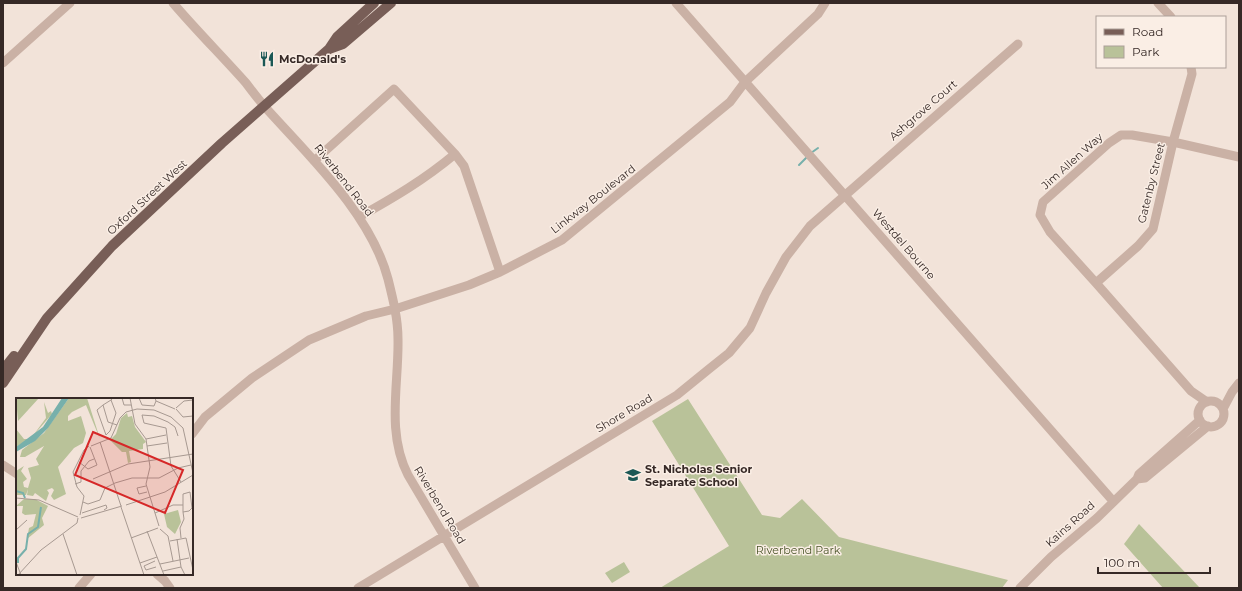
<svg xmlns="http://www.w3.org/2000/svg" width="1242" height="591" font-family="Montserrat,sans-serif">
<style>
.green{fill:#b9c299}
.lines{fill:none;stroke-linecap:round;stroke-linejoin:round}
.stream{stroke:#77b0ab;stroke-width:2}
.minor{stroke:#cab1a5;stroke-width:9}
.major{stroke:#785e57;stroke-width:10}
.labels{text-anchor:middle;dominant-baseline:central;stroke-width:3;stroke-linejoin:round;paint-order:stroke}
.poi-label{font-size:11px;font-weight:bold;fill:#362926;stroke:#faeee5;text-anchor:start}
.street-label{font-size:11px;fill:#362926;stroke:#faeee5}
.park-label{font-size:11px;fill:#4a5529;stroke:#faeee5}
.inset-river{fill:none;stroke:#77b0ab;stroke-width:2}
.inset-road{fill:none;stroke:#a79991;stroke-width:1}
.view{fill:#d62828;fill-opacity:0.15;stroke:#d62828;stroke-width:2}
.inset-edge{fill:none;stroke:#362926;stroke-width:2}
</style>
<rect width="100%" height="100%" fill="#f2e3d9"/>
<path class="green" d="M688,399L762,515L780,518L802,499L839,537L1008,580L1002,588H660L729,546L652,421Z
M1139,524L1200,588H1163L1124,544Z
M624,562L630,572L612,583L605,573Z"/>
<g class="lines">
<path class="stream" d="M811,153L818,148
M799,165L808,156"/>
<path class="minor" d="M173,3C196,30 222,56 246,83C252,91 258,99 265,107C309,156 371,214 388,279C393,299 398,319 398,339C399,384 386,432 408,475L475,588
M676,3L1113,501
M1158,3L1171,17
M3,63L70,3
M455,154L464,166L500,272
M314,161L394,89L455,154C424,180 393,198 359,217
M1096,283L1138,246L1153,229L1173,142L1192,74L1191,67
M1198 414a13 13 0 1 1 26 0a13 13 0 1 1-26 0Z
M1207,402L1191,391L1096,283L1050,232L1040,215L1043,202L1109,143L1121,135H1132L1173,142L1239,157
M1223,409L1232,392L1239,383
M192,434L205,417L252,378L309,340L366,316L395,309L469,285L500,272L562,240L730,102L745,82L818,14L825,3
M3,465L17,474
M1137,479L1145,478L1208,426
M157,574L165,581L170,588
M79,588L91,574
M358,588L677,395L709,369L729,353L750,328L766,293L786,257L810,226L1018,44
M1020,588L1051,557L1097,518L1137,479L1139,474L1200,420"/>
<path class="major" d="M329,49L343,44L391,3
M3,370L14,356
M3,383L47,318L112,246L222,143L329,49L337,37L374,3"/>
</g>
<defs>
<g id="restaurant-bare" transform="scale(1.2)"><path d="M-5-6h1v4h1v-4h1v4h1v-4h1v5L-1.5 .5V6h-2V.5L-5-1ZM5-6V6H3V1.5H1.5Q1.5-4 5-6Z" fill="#1b5855" stroke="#faeee5" stroke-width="2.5" paint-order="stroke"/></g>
<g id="school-bare" transform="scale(1.2)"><path d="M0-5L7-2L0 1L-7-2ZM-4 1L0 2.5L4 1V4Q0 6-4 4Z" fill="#1b5855" stroke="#faeee5" stroke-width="2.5" paint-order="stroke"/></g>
</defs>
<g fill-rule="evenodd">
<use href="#restaurant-bare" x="267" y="59"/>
<use href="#school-bare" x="633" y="475"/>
</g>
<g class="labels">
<g class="poi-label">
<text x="279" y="59">McDonald's</text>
<text x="645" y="469">St. Nicholas Senior<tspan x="645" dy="13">Separate School</tspan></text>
</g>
<g class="street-label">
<text transform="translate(923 110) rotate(-41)">Ashgrove Court</text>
<text transform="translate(1072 161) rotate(-42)">Jim Allen Way</text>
<text transform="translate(344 180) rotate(52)">Riverbend Road</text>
<text transform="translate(1151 183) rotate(-76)">Gatenby Street</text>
<text transform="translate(147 197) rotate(-43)">Oxford Street West</text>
<text transform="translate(593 199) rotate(-38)">Linkway Boulevard</text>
<text transform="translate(904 244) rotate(49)">Westdel Bourne</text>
<text transform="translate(624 413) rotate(-31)">Shore Road</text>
<text transform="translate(440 505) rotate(59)">Riverbend Road</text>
<text transform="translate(1070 524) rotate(-42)">Kains Road</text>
</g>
<g class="park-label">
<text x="798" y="550">Riverbend Park</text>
</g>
</g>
<g transform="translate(16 398)">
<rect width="177" height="177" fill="#f2e3d9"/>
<path d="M0,0H23L2,23ZM53,0H71L84,41L70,7L56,14L52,18V23L65,18L70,35L67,45L58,50L42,69L50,96L38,102L35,98L38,92L36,90L31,92L33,95L30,103L19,95L17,98L11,97L12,91L10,97H0V73L8,68L5,73L11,81L7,84L8,89L12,90L15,80L12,70L23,67L20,61L28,48L9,59H4L6,52L28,35ZM28,4L32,15L35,13L36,16L16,39L30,20ZM111,15L112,19L116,18L119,29L130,44L127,46V51L113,53L115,64L112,65L110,54H106L94,42L100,36L105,20ZM0,31L8,41H13L0,49ZM8,101H19L32,108L26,120L28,127L11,141L13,130L17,128L20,116L9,117L6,115L7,108H0ZM162,112L165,124L159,136L151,129L148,116Z" fill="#b9c299"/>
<path d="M46,0H53L32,30L19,43L0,54V49L27,29Z" fill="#77b0ab"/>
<path class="inset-river" d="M0,93L7,95L9,100M2,165V160L10,151L12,136L22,129L25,109"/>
<path class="inset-road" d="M106,0L108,7H115M114,0L119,26L130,41L134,69L130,86L143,128M123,0L126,7L138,8L140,3M139,0L140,3L159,11M95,2L100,15L94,33L90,37L81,12L87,7L95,2L97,0M87,7L92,24L101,27M160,10L168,3L177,2M160,11L167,19L177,18M150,30L128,25L126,17L138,18L152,24L159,29L162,38M150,30L155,68L165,84M130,41L150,37M84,44L105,108M75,48L95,40L104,20L110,14L121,11L138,12L155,19L167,30L177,75M131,48L151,45M63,64L72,71L81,67L74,49M77,81L112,66L177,56M59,86L65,84V73L73,63L78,61M130,88L121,90L123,96L131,94M0,100L23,102L62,119M67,104L72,106L84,102L89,90L99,85L116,80H143L162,70L175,67M110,107L149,94L177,77M105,109L128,177M66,115L90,107L91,110L88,112M139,115L157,107H167M64,117L68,98L61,89L57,74L68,52L73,48M65,120L106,108M144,131L152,138L157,163M0,132L11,122M0,133V149M131,133L148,177M47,136L61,177M115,140L142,130M165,140L164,130L168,121L167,114V96L174,94L176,110L173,113L167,114M161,141L165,169L169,177M154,143L170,140L177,172M139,163L128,168L130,172L140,169M0,164L5,177M124,165L141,159M144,166L173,160M147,173L165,169M2,177L25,152L61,125L62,120"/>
<path class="view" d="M77,34L167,72L149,115L59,77Z"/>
<rect width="177" height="177" class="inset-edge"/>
</g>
<rect width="1242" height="591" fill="none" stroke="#362926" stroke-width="8"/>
<rect x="1096" y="16" width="130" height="52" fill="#faeee5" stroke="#ac9f99"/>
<rect x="1104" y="29" width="20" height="6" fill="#785e57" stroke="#ac9f99"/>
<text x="1132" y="36" font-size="12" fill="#362926">Road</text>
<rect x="1104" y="46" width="20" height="12" fill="#b9c299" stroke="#ac9f99"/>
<text x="1132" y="56" font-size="12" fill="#362926">Park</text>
<path d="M1098 567v6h112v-6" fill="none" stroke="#362926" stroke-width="2"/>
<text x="1104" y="567" font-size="12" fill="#362926" stroke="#faeee5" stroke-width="3" paint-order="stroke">100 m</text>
</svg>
